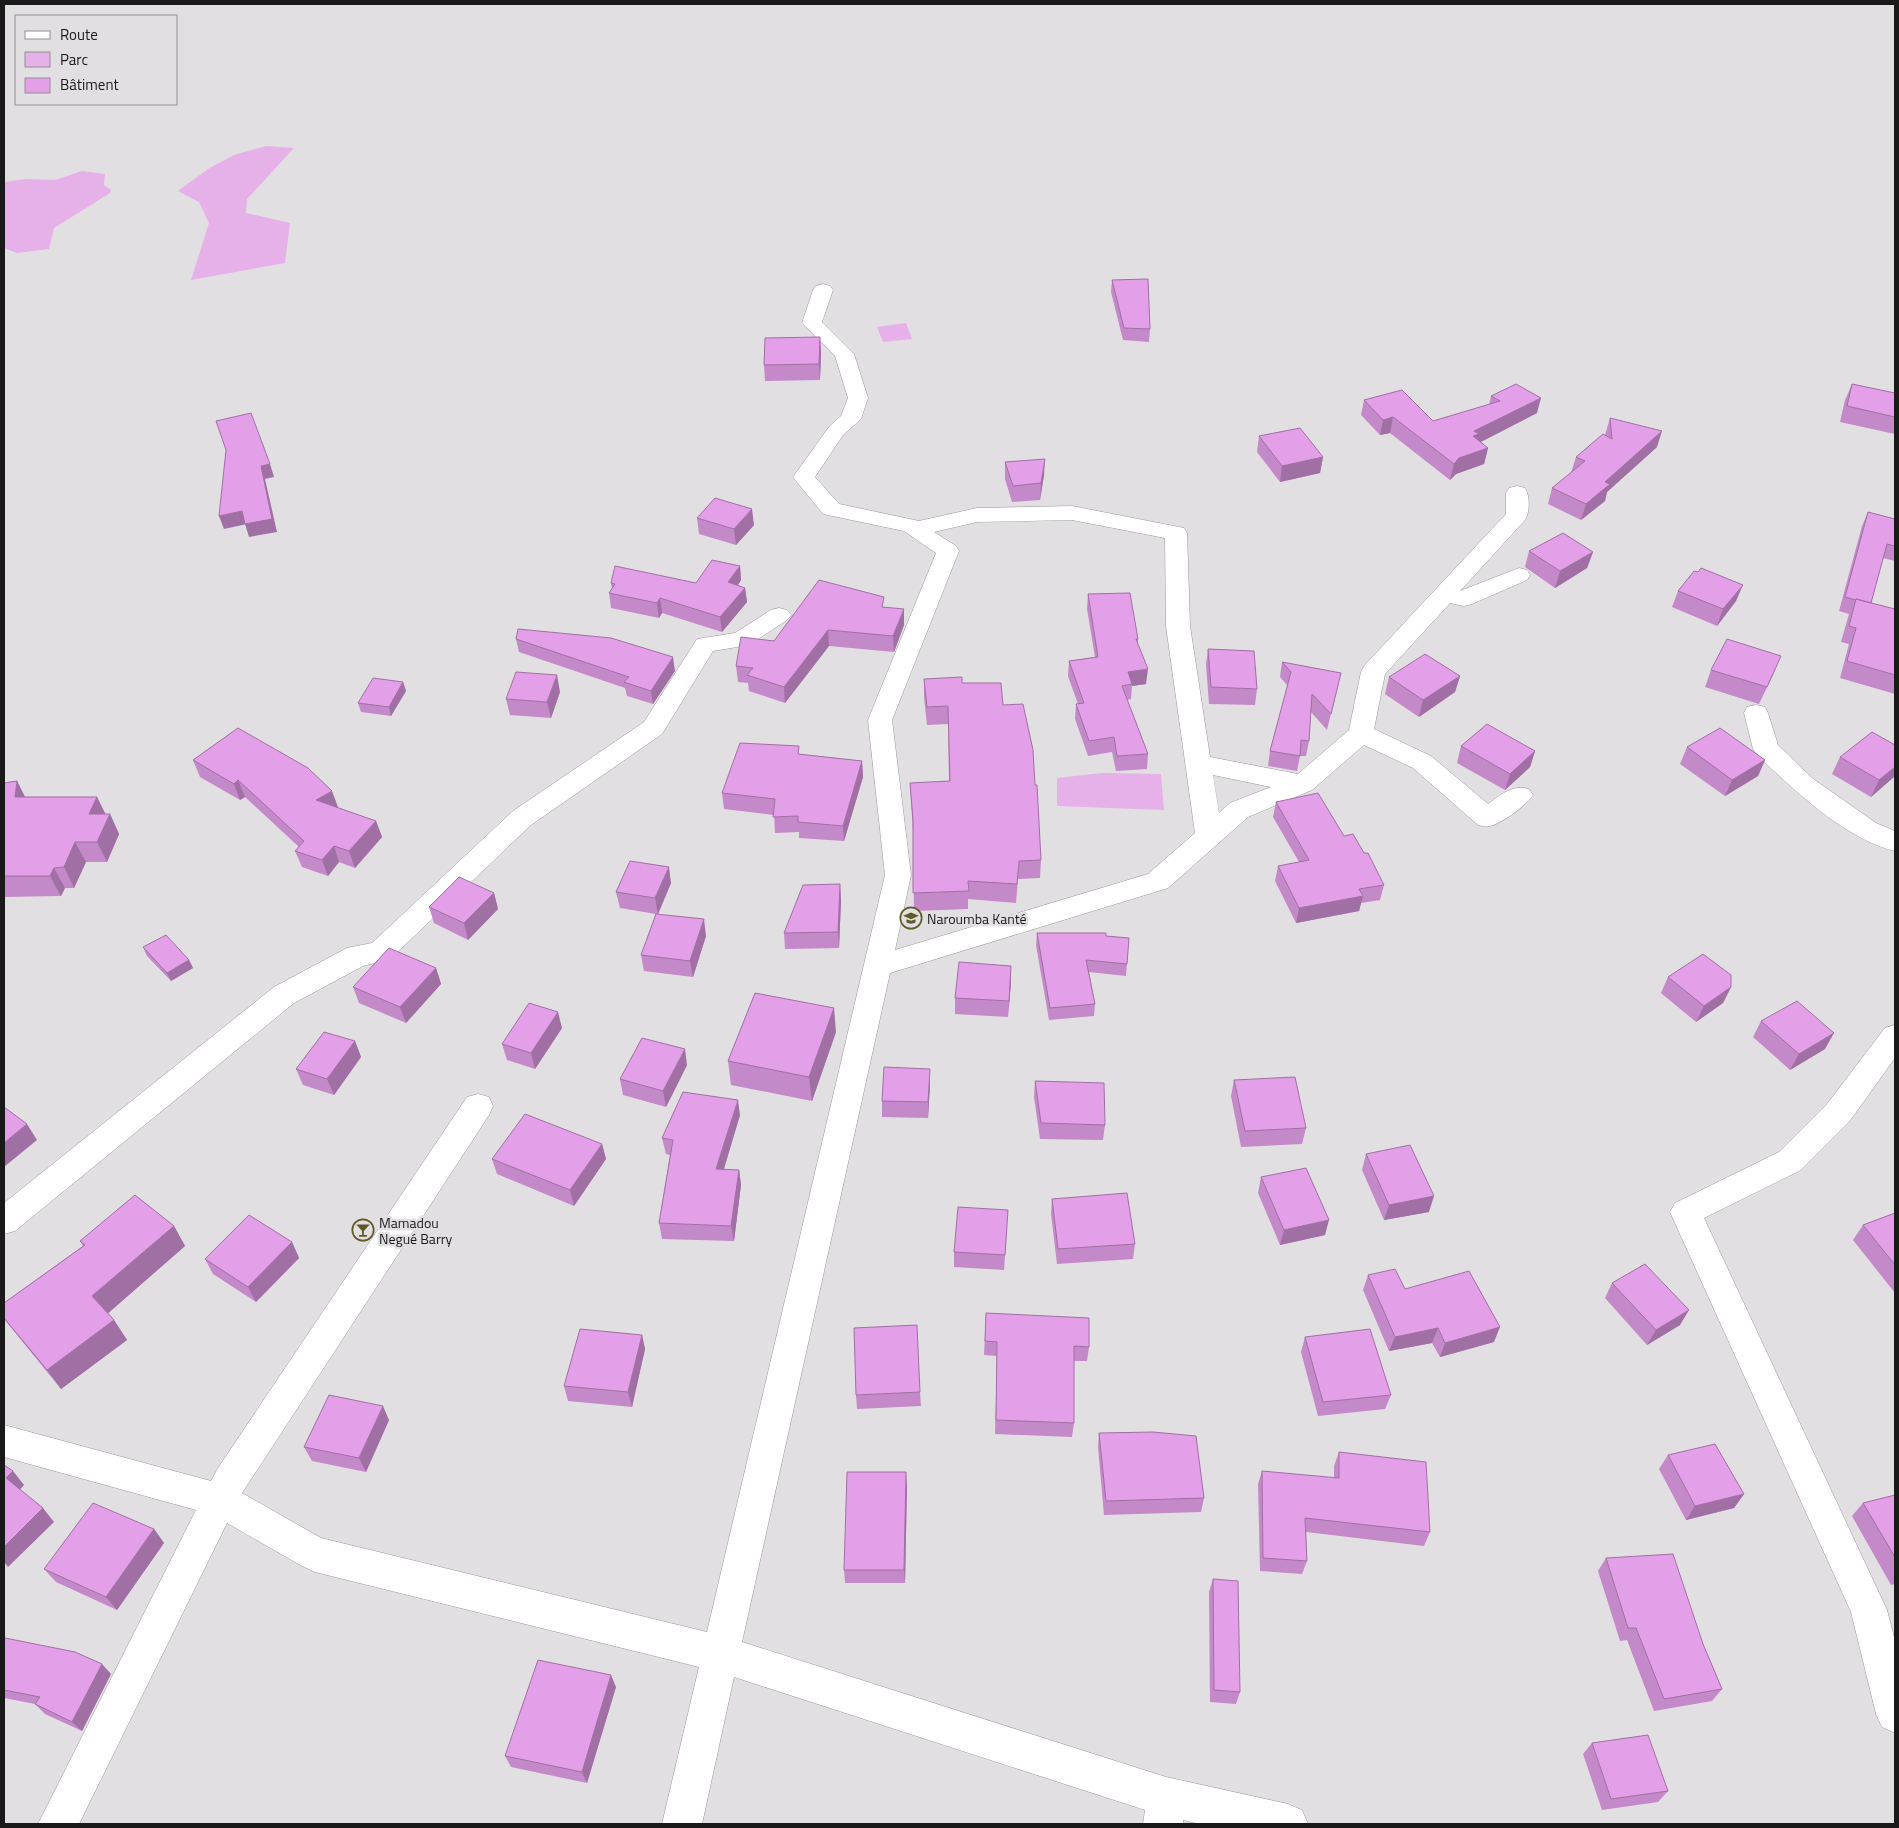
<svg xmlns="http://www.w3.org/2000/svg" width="1899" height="1828" font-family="'Titillium Web',sans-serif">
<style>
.green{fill:#e6b0e9}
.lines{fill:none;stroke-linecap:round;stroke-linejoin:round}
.minor-casing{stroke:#9a989b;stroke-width:1}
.minor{fill:#fff;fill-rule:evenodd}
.wall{fill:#c489c8}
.shaded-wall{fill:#a06fa3}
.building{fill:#e49fe9;stroke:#a06fa3}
.labels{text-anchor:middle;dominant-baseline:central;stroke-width:5;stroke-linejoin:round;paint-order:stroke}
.poi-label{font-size:14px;fill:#1a191a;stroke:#e2dfe2;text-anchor:start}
</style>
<rect width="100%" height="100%" fill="#e2dfe2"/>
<path class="green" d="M266,146L294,148L247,199L246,213L290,223L285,263L191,280L209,223L199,202L178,191L208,169L234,155Z
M82,171L105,174L104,185L111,190L110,193L54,228L49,249L17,253L4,248V182L26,179L55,180Z
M906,323L912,339L883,342L877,327Z
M1102,773L1161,774L1164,810L1057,806V778Z"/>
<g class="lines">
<g class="minor-casing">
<path id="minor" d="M823,284L830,286L833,290L822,322L854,354L868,398L861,419L843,435L815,477L839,504L919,521L977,508L1072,506L1184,528L1187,533L1190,626L1210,757L1298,774L1349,730L1361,672L1364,666L1506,514V493L1509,488L1517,486L1525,488C1530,496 1530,512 1525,520L1460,591L1519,568L1527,570L1530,575L1527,580L1472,604L1464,606L1450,603L1385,674L1374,729L1431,756L1488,804C1501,795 1512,784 1529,789L1533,795C1527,805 1501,824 1490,826C1485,827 1482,826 1478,825L1413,768L1364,745L1312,790L1248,817L1168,888L890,973L742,1642L1166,1777L1288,1804L1302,1810L1308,1824H1200L1183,1820V1824H1143L1145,1810L734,1677L702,1824H662L699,1667L315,1572L302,1566L227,1523L79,1824H38L196,1510L4,1457V1425L211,1481L218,1468L467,1097L478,1094L489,1097L493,1106L489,1115L242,1493L321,1538L707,1632L885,875L868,720L936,553L904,531L823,514L793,477L829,427L841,416L848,398L835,356L802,323L813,290L816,286ZM1072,520L1165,538L1166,626L1195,833L1148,874L895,950L911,875L892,720L959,551L956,546L934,532L977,522ZM1213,775L1271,787L1230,803L1219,813Z
M779,608L787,610L791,615L787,620L749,645L713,651L662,734L531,825L390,959L363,966L294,1003L15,1231L4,1234V1203L274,987L347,948L372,943L513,811L644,722L697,639L735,633L771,610Z
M1756,705L1765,707L1768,713L1778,745L1812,778L1876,823L1895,831V851C1845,839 1794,790 1757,755L1753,749L1744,713L1747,707Z
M1895,1025V1058L1849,1122L1801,1170L1704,1218L1887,1610L1895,1641V1733L1882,1727L1876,1714L1851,1612L1670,1212L1675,1203L1779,1152L1827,1104L1885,1028Z"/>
</g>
<use href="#minor" class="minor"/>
</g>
<path class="wall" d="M1112,280L1150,329L1149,342L1123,340L1111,292Z
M820,337L821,353L820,380L765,381L764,365Z
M1852,384L1895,393V434L1840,422L1845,400Z
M1491,396L1537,413L1480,442L1488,448L1484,464L1456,474L1450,480L1390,433L1380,435L1361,415L1364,400L1433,421L1489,405Z
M1610,418L1657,447L1607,492L1605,501L1581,520L1548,504L1552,488L1571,473L1576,457L1605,435Z
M1259,436L1323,457L1320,473L1280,482L1257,452Z
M1005,462L1044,475L1040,500L1012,502L1005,479Z
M1868,512L1895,519V561L1883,558L1871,603L1895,609V694L1840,678L1849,644L1841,642L1849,614L1839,611L1862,526Z
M697,518L754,525L736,545L699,534Z
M1529,551L1593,552L1587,568L1555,588L1525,567Z
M740,566L741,580L738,585L745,588L747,602L722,632L662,613L659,618L611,608L609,593L612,589L611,583H696Z
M1678,591L1736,601L1717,626L1672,607Z
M1088,594L1138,639V644L1146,684L1132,686L1131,699L1127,700L1148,754L1147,769L1116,771L1112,752L1088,756L1075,719L1076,704H1078L1068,676L1069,661L1095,657L1087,609Z
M884,607L904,625L894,652L829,646L785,703L749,691L748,683L738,682L736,666L774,641Z
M516,639L675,671L653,704L627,696L625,688L519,652Z
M1208,649L1257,689L1255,705L1209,704L1206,665Z
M1282,662L1341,673L1327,730L1311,712L1309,741L1306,756H1300L1297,771L1268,766L1270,751L1288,686L1280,677Z
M1711,670L1774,673L1759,704L1705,687Z
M1460,676L1455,692L1419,717L1385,694L1389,677Z
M924,679L962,683L1003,705L1035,785L1041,860L1040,878L1018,879L1016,903L968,899V909L914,911L913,833L910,783L949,781L948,724L927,725L924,697Z
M403,682L406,691L391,716L361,712L358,703Z
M560,692L551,718L510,715L506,699Z
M1461,746L1535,751L1530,767L1505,790L1457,763Z
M1687,747L1765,760L1758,776L1725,796L1680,764Z
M800,754L862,761L863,777L844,841L799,838V832L775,833L774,815L724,809L722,793Z
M1840,757L1895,776L1871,797L1832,774Z
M193,760L338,807L337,808L376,821L382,837L355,868L339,862L328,876L302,867L295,851L299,847L245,797L240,800L200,777Z
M17,781L25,797H97L105,814H110L119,834L107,862H86L74,888H65L61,896L4,897V783Z
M1276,802L1344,836L1364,853L1384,885L1380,900L1361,903L1359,911L1296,923L1275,881L1278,866L1299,862L1273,817Z
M671,883L658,914L706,936L693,977L644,971L641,955L656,914L620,908L616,892Z
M840,884L841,901L839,948L785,949L784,933Z
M494,893L498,909L468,940L434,923L429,907Z
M1037,933L1106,936L1129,938L1126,976L1089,972L1095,1004L1094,1016L1049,1020L1036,945Z
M143,947L189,960L193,968L171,981L147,956Z
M436,968L441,984L406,1023L359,1003L353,987Z
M1668,977L1731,987L1723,1003L1696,1022L1661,993Z
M1011,982L1008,1017L955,1014V998Z
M1761,1021L1825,1049L1790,1070L1753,1037Z
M562,1028L535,1069L507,1060L502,1044Z
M836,1032L812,1101L731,1085L728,1061Z
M355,1041L361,1057L334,1095L303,1085L296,1069Z
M687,1065L666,1107L623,1095L620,1079Z
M1234,1080L1306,1128L1302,1144L1241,1147L1231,1096Z
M1035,1081L1105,1125L1103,1140L1040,1139L1034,1097Z
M930,1084L928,1118L882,1117V1101Z
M740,1115L724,1169L739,1170L741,1185L734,1241L662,1239L659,1223L670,1155L666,1154L662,1138Z
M602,1144L606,1159L574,1206L497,1174L492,1159Z
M1366,1154L1429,1212L1384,1220L1362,1170Z
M1261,1177L1325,1235L1280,1245L1258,1193Z
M1052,1199L1135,1244L1133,1259L1057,1264L1051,1214Z
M1895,1213V1293L1853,1240L1863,1225Z
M174,1226L185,1246L108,1313L114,1320L127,1340L61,1389L4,1319V1303L83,1246L80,1241Z
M1007,1226L1004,1270L954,1267V1252Z
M292,1242L299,1258L256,1302L213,1274L205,1259Z
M1368,1275L1405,1289L1494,1342L1440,1357L1432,1343L1389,1351L1363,1290Z
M1612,1283L1680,1325L1647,1345L1605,1298Z
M986,1313L1089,1347L1087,1361H1074V1423L1072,1437L995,1434L997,1356L984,1355Z
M642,1335L645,1349L632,1407L568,1401L564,1386Z
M1305,1337L1391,1395L1385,1409L1318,1416L1301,1352Z
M920,1392L921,1406L857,1409L856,1395Z
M389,1420L366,1472L312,1461L304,1447Z
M1099,1433L1204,1498L1201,1512L1104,1515L1098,1447Z
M1339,1452L1430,1532L1424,1546L1306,1532L1307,1561L1302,1574L1260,1571L1258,1484L1262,1471L1334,1478V1466Z
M1668,1455L1744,1494L1734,1508L1686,1520L1659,1469Z
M907,1486L905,1583H845L844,1570Z
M1895,1495V1584L1891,1585L1852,1516L1863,1503Z
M154,1529L164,1543L117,1610L56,1582L44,1569Z
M1606,1558L1703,1644L1722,1689L1712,1701L1654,1711L1627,1640L1620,1641L1598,1571Z
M1213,1579L1240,1692L1236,1704L1210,1702L1209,1592Z
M4,1640L111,1674L82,1731L45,1714L35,1704L4,1698Z
M616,1687L587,1783L511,1767L505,1756Z
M1592,1743L1668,1791L1658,1802L1602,1810L1583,1754Z"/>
<path class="shaded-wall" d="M820,337L821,353L820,380L819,364Z
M1541,398L1537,413L1477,444L1470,452L1474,431Z
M1393,417L1390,433L1380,435L1383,420Z
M1662,431L1657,447L1607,492L1605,501L1581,520L1586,504L1605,482Z
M1488,448L1484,464L1456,474L1450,480L1454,464L1459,458Z
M1323,457L1320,473L1280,482L1282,466Z
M1045,459L1044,475L1040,500L1041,483Z
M270,464L274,477L265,479L277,532L249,537L245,524L261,466Z
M752,509L754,525L736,545L734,529Z
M242,511L247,524L224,529L219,516Z
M1593,552L1587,568L1555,588L1560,571Z
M740,566L741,580L730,597L728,582Z
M1743,585L1736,601L1717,626L1723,609Z
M745,588L747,602L722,632L720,617Z
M660,598L662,613L659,618L657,603Z
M904,609V625L894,652L893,636Z
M828,630L829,646L785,703L784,687Z
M673,657L675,671L653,704L651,691Z
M1148,669L1146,684L1132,686V684L1128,672Z
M557,675L560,692L551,718L547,702Z
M1460,676L1455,692L1419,717L1423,700Z
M403,682L406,691L391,716L389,707Z
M1535,751L1530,767L1505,790L1510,774Z
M1765,760L1758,776L1725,796L1732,780Z
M862,761L863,777L844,841L843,826Z
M1895,767V776L1871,797L1879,780Z
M238,780L245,797L240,800L234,784Z
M17,781L27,801L15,797Z
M332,791L338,807L322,817L316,800Z
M97,797L107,817L89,814Z
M110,814L119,834L107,862L97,842Z
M376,821L382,837L355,868L349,851Z
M75,842L86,862L74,888L64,867Z
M334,846L339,862L328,876L322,860Z
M669,867L671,883L658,914L655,898Z
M54,868L65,888L61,896L50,876Z
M840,884L841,901L839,948L838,932Z
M494,893L498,909L468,940L464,923Z
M1363,896L1359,911L1296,923L1299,908Z
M704,919L706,936L693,977L690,961Z
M189,960L193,968L171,981L167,973Z
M1011,966V982L1008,1017L1009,1001Z
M436,968L441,984L406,1023L400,1007Z
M1731,987L1723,1003L1696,1022L1704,1006Z
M834,1008L836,1032L812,1101L809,1077Z
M558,1012L562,1028L535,1069L531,1053Z
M1834,1033L1825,1049L1790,1070L1799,1054Z
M355,1041L361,1057L334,1095L327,1079Z
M685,1049L687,1065L666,1107L663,1091Z
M930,1069V1084L928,1118V1102Z
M738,1100L740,1115L719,1185L716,1169Z
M27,1124L37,1140L4,1167V1143Z
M602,1144L606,1159L574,1206L570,1190Z
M739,1170L741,1185L734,1241L731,1226Z
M1434,1196L1429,1212L1384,1220L1389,1205Z
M1329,1220L1325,1235L1280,1245L1284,1230Z
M174,1226L185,1246L105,1316L92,1296Z
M292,1242L299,1258L256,1302L248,1287Z
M1689,1310L1680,1325L1647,1345L1656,1330Z
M114,1320L127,1340L61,1389L47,1370Z
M1500,1327L1494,1342L1440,1357L1445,1343Z
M1438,1328L1432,1343L1389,1351L1395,1337Z
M642,1335L645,1349L632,1407L628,1392Z
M383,1406L389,1420L366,1472L359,1458Z
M13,1471L24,1485L18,1492L6,1478Z
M906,1472L907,1486L905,1583L904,1570Z
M1744,1494L1734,1508L1686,1520L1695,1506Z
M43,1508L54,1522L8,1567L4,1562V1547Z
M154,1529L164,1543L117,1610L106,1597Z
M102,1664L111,1674L82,1731L72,1722Z
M611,1675L616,1687L587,1783L582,1772Z"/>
<path class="building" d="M1148,279L1150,329L1124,328L1112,280Z
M820,337L819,364L764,365L765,338Z
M1516,384L1541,398L1474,431L1479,434L1473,436L1488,448L1459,458L1454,464L1393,417L1383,420L1364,400L1402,390L1433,421L1500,401L1491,396Z
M1852,384L1895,393V417L1847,406Z
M251,413L270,464L261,466L272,519L245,524L242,511L219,516L226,450L216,421Z
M1610,418L1662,431L1605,482L1610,484L1586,504L1552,488L1585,461L1576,457L1603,434L1612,439Z
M1300,428L1323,457L1282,466L1259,436Z
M1045,459L1041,483L1013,486L1005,462Z
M715,498L752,509L734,529L697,518Z
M1868,512L1895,519V546L1887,544L1871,603L1856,599V600L1845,597Z
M1563,533L1593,552L1560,571L1529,551Z
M712,560L740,566L728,582L745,588L720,617L660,598L657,603L609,593L615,584L611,583L615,566L696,583Z
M1701,568L1743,585L1723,609L1678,591L1694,571L1698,572Z
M819,580L884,597L882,607L904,609L893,636L828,630L784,687L747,675L753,668L736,666L741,637L774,641Z
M1130,593L1138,639H1136L1148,669L1128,672L1132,684L1122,686L1148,754L1117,756L1114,737L1089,741L1076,704L1084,703L1069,661L1098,657L1088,594Z
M1856,599L1895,609V675L1847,661L1856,628L1849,626Z
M518,629L611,638L673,657L651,691L624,682L629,677L516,639Z
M1727,639L1781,656L1767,687L1711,670Z
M1208,649L1254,651L1257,689L1211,687Z
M1425,654L1460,676L1423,700L1389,677Z
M1282,662L1341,673L1331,714L1312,694L1309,741L1301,740L1300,756L1270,751L1291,672Z
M516,672L557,675L547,702L506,699Z
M962,677V683H1001L1003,705L1023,704L1033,750L1035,785H1037L1041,860L1019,861L1017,884L968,881L969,891L913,893V820L910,783L950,781L948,706L927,707L924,679Z
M373,678L403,682L389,707L358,703Z
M1487,724L1535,751L1510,774L1461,746Z
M238,728L308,768L332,791L316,800L376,821L349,851L334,846L322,860L295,851L304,841L238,780L234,784L193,760Z
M1720,728L1765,760L1732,780L1687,747Z
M1872,732L1895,745V767L1879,780L1840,757Z
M740,743L799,746L798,754L862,761L843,826L798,822V816L773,817L775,799L722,793Z
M17,781L15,797H97L89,814H110L97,842H75L64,867L54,868L50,876H4V783Z
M1318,793L1344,836L1353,834L1364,853H1368L1384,885L1359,889L1363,896L1299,908L1278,866L1309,860L1276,802Z
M630,861L669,867L655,898L616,892Z
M459,877L494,893L464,923L429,907Z
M840,884L838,932L784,933L803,885Z
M656,914L704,919L690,961L641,955Z
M1037,933H1106V936L1129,938L1127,964L1086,960L1095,1004L1050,1008Z
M166,935L189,960L167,973L143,947Z
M389,948L436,968L400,1007L353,987Z
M1703,954L1731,975V987L1704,1006L1668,977Z
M959,962L1011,966L1009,1001L955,998Z
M755,993L834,1008L809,1077L728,1061Z
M1797,1001L1834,1033L1799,1054L1761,1021Z
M529,1003L558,1012L531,1053L502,1044Z
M324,1032L355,1041L327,1079L296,1069Z
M642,1038L685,1049L663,1091L620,1079Z
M884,1067L930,1069L928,1102L882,1101Z
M1295,1077L1306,1128L1245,1131L1234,1080Z
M1035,1081L1104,1083L1105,1125L1041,1123Z
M683,1092L738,1100L716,1169L739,1170L731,1226L659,1223L673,1140L662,1138Z
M4,1107L27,1124L4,1143Z
M525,1114L602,1144L570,1190L492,1159Z
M1410,1145L1434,1196L1389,1205L1366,1154Z
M1306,1168L1329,1220L1284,1230L1261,1177Z
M1127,1193L1135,1244L1058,1249L1052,1199Z
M135,1195L174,1226L92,1296L114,1320L47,1370L4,1318V1303L85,1245L80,1241Z
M958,1207L1008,1210L1005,1255L954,1252Z
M1895,1213V1265L1863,1225Z
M249,1215L292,1242L248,1287L205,1259Z
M1645,1264L1689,1310L1656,1330L1612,1283Z
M1395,1269L1405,1289L1469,1271L1500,1327L1445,1343L1438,1328L1395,1337L1368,1275Z
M986,1313L1089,1318V1347L1074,1346V1423L996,1420L997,1342L985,1341Z
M917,1325L920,1392L856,1395L854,1328Z
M580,1329L642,1335L628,1392L564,1386Z
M1370,1329L1391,1395L1323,1402L1305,1337Z
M329,1395L383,1406L359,1458L304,1447Z
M1153,1432L1196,1436L1204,1498L1106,1501L1099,1433Z
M1715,1444L1744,1494L1695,1506L1668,1455Z
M1339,1452L1426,1462L1430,1532L1305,1518L1307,1561L1263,1558L1262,1471L1339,1478Z
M4,1465L13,1471L6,1478L43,1508L4,1547Z
M847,1472H906L904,1570H844Z
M1895,1495V1557L1863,1503Z
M93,1503L154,1529L106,1597L44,1569Z
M1673,1554L1703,1644L1722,1689L1664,1699L1636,1628H1628L1606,1558Z
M1213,1579L1238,1581L1240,1692L1214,1690Z
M5,1638L75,1652L102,1664L72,1722L35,1704L40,1697L4,1690V1640Z
M538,1660L611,1675L582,1772L505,1756Z
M1648,1735L1668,1791L1611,1799L1592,1743Z"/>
<defs>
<g id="school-ring" transform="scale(1.125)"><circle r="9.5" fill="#e2dfe2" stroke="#615925" stroke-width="1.5"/><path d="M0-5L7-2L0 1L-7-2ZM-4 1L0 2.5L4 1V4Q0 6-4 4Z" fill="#615925"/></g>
<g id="bar-ring" transform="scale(1.125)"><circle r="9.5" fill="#e2dfe2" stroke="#615925" stroke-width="1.5"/><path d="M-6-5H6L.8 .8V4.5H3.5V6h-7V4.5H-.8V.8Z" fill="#615925"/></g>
</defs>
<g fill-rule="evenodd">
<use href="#school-ring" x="911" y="918"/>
<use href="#bar-ring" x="363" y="1230"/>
</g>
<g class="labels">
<g class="poi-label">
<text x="927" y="918">Naroumba Kanté</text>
<text x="379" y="1222">Mamadou<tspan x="379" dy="16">Negué Barry</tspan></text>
</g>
</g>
<rect width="1899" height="1828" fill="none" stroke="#1a191a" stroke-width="10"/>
<rect x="15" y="15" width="162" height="90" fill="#e2dfe2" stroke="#929092"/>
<rect x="25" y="31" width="25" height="8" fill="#ffffff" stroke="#929092"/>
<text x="60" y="40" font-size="15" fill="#1a191a">Route</text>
<rect x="25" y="52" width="25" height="15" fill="#e6b0e9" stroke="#929092"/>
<text x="60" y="65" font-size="15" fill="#1a191a">Parc</text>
<rect x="25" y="78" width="25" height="15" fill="#e49fe9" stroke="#929092"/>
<text x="60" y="90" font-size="15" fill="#1a191a">Bâtiment</text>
</svg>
